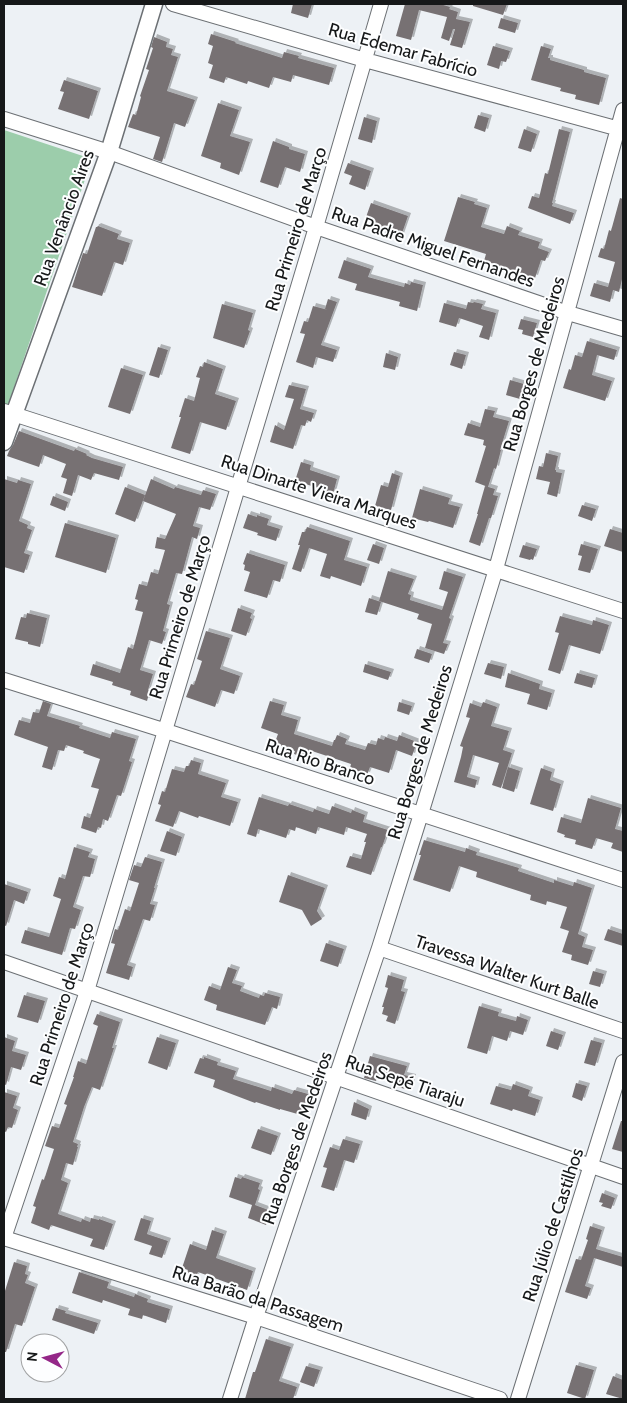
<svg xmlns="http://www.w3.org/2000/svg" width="627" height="1403" font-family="Cabin,sans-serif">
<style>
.green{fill:#9ccdab}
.building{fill:#777173;filter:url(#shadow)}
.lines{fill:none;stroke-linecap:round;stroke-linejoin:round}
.minor-casing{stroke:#6c7074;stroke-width:16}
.tertiary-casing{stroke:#6c7074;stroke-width:19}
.minor{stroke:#fff;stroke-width:14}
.tertiary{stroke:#fff;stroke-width:16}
.labels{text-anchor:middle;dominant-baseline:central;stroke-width:4;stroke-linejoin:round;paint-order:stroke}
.street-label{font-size:18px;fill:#161819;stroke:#fdfeff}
</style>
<defs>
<filter id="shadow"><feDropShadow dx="3" dy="-3" stdDeviation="0" flood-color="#0004"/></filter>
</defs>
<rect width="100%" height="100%" fill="#edf1f5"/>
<path class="green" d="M4,130L92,159L8,405L4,403Z"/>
<path class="building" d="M293,4H312L308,18L291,13Z
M405,4H440L450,7L449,10V9L458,12L456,19L470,22L462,48L450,45L455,29H453L449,41L441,38L447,17L419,10L411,40L396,36Z
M473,4H507L503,15L473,6Z
M501,18L518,23L515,33L498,28Z
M211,34L236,42L235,43L282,58L284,52L299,56L298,58L334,68L329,85L293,75L291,82L273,77L269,88L248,81L247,84L226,77L224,83L209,78L213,65L208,63L213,46L208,44Z
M154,37L167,42L166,47L173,49L171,55L178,57L167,91L195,100L185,127L174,123L162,162L153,159L160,137L128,127L133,114L136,115L141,97L140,96L149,70L146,69L153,48L151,47Z
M493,46L510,51L506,62L501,61L499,69L487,65Z
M541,46L551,49L548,58H550V60L584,70V72L606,78L599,105L575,99L576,95L560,91L561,88L531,80Z
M64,80L98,91L89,119L58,109L64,92L60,91Z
M218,103L239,110L230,136L250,142L239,175L220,168L221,163L201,156Z
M478,115L489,118L485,132L474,128Z
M364,117L377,121L372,143L358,139Z
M524,129L537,134L531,152L518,148Z
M559,129L570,132L552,203H553L552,206L574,213L570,224L528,208L532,196L539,198L545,173L548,174Z
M273,141L289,147V149L305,154L300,172L285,167L278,188L260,182Z
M348,163L371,171L365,190L349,184L352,176L344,173Z
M458,197L475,202L474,204L487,208L481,227L504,234L507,226L520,231L518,235L540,242L538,248L549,252L545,261L541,260L535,278L484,261L486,254L444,241Z
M620,198L623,199V275L619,292L613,290L610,302L590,296L594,283L608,287L615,262L598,257L601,248L604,249L609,230L611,231Z
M371,203L408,216L400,239L385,234L386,230L370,225L371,222L365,220Z
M98,226L119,234L117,239L130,243L123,265L114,262L102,296L72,287L83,253L87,254L96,227H97Z
M344,260L371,269L368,277L404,287L405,283L410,285L411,282L423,285L417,311L399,306L400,302L355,290L357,284L338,278Z
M328,299L337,302L321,345L337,350L333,362L316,357L313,368L296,362L305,334L300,333L304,321L308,322L313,306L328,310L325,309Z
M468,302L473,303L474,302L483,304L481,309L496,313L489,340L479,337L483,326L459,318L456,327L439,322L444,303L466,309Z
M222,304L253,313L248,330L250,331L244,348L213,338Z
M521,319L537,323L533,337L522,334L523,330L518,329Z
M587,341L617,350L614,360L597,355L592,375L612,381L605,401L563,388L569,369L571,370L575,355L582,357Z
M158,347L168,350L159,378L149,375Z
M454,352L466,355L462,369L450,365Z
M386,353L398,357L395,370L383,367Z
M204,362L223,369L215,394L236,401L226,430L200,422L190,454L171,448L181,417H179L185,398L194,401L200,378L196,377L200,366L203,367Z
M121,368L143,375L130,414L108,407Z
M510,380L524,384L520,399L506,395Z
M289,385L306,389L300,409L314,413L311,422L307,420L305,426L301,425L293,449L270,442L275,425L284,430L294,399L285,397Z
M485,409L495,411L493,417L509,421L500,450H501L496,469L494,468L488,487L475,482L486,446L483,445L484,440L464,435L468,423L480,427Z
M19,431L74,451L75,449L87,454L86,455L92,458L123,467L119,480L94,473L91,480L78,475L72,496L63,493L67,479L61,477L66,464L43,455L39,467L7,456L9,451L13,445Z
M546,453L558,456L555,470H556V472L562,473L557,497L547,494L550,482L536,479L539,466L543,467Z
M301,462L311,465L310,470L337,479L333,494L322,491V489L295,481Z
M392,473L400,476L391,510L375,506L381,485L388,487Z
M4,479L17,483L18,480L31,484L19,521L28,525L27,528L32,530L24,553L30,555L24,573L4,567Z
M151,479L174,489L175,487L201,495L203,490L216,494L210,510L199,507L193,526L200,528L197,539L192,537L182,574L176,573L167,604L170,605L163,631L166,632L162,644L149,640L140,670L153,674L148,690H150L147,701L130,695L131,691L112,685L113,682L90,675L93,664L120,673L128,647L133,649L143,612L135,610L138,600L135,599L139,584L147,586L151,572L158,574L165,550L155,548L157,537L165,539L176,514L143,501Z
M485,486L495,489L493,495L498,496L491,518H489L480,546L469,542L478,514H477Z
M125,487L145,495L135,522L115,514Z
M420,489L450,498L448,504L460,507L453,528L429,521L428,522L412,518Z
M53,496L68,502L65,511L50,505Z
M582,505L596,509L592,521L578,516Z
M248,514L257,517V515L269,519L267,525L280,529L276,541L257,535L258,533L243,528Z
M65,523L116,538L106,573L55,557Z
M307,527L350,541L344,560L367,567L361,586L331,576L330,579L320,576L327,554L309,548L301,572L292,569L300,545H298L302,532H305Z
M610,529L623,533V552L604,546Z
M373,544L384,548L379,564L367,560Z
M581,544L598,549L590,573L578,570L582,556L578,555Z
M523,545L537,549L533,560L531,559L530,560L519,557Z
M247,553L285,565L280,582L273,580L267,598L244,591L250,572L244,570L245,565L243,564Z
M388,571L414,579L408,594L411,595L410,600L442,610L448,592L439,589L444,571L463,577L449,618L451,619L443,643L448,644L444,654L425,648L432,624L417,619L419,614L379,601Z
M369,598L381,602L377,615L365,612Z
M238,608L252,613L250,618L252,619L246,636L231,631Z
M27,613L47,618L40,647L28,644V642L15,639L21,617L26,618Z
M560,616L592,625L593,620L609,625L600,654L569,645L560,674L548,670L559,633L555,632Z
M206,631L230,638L220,669L240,676L234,694L221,690L215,707L186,697L191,684L194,685L202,661L197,659Z
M417,649L432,654L429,663L414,658Z
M488,663L504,667L501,679L484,674Z
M365,664L391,672L388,680L363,672Z
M508,673L540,684L539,689L552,693L547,710L527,704L530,694L505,687Z
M577,673L595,678L592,688L574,683Z
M43,701L51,704L47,716L80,726L79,728L110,738L112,732L136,739L129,761L132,762L121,796L117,795L108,821L103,819L101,828L98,827L96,833L81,828L84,816L90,818L99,789L91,787L100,759L83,753L84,751L66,745L64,751L58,750L52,770L42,767L48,747L14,735L19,720L30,723L33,712L39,713Z
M270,701L284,705L281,715L298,720L294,734L332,746L334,740H335L337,735L347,739L345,744L365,750L368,743L376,745L378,738L384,740L385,737L397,741L399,735L417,742L412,756L396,750L389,773L370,767L367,775L355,771L356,770L350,768L351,764L312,751L309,759L294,754L295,751L274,745L278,734L261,728Z
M399,702L412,706L409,715L397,711Z
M483,702L497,707L491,726L509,731L503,750L512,753L501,788L492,785L499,763L473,755L467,777L477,780L475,788L454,782L461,757L463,747L460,746L470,718L466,717L470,703L481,707Z
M191,760L201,763L198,774L226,783L221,797L238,802L230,826L199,816L198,818L179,811L173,827L155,821L161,805L158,804L162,791L165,792L172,769L184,772L186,766H189Z
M508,767L520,771L514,792L502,788Z
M541,768L552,772L550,780L561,784L553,811L530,804Z
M259,797L288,806L289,804L313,812L314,809L329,814L332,806L351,813L352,810L365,815L363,822L388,830L382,847H381L371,875L346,867L350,856L361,859L366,842H364L367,834L346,827L344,835L318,827L316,834L296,827L295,831L289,829L286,838L258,829L256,837L247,834Z
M588,798L621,808L615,829L623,831V852L611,848L613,843L596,838L592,849L575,844L576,840L564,837L565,835L557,832L561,817L581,823Z
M167,831L182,837L176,856L160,851Z
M424,840L465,852L466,848L477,852L476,855L519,868L518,871L554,883V880L573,886L574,882L592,888L578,934L585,937L582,947L593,950L588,965L571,960L572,955L562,952L569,931L560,928L567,907L547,901L546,905L530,900L531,895L476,877L477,872L459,866L450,892L413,880L421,855H419Z
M74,847L90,852L88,857L95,859L90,877L83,876L73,907L81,910L75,929L70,928L62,955L21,943L25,930L49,937L61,899L53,896L59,877L65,879Z
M145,857L162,862L154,888H155L150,904L155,905L150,921L143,919L127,965L133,967L129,980L106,973L115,944L111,943L115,929L118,930L125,909L130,911L139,883L129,880L134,865L141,867Z
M288,875L325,888L317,911L322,919L311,926L302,910L279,902Z
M4,884L28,892L24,904L14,900L6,926L4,925Z
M608,929L623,934V946L604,940Z
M326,943L344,949L338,967L320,961Z
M228,967L237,970L232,983L242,986L240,991L259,998L260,995L264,996L265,993L280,997L277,1009L272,1007L265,1025L216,1010L217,1005L204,1000L209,986L220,990Z
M593,971L604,974L600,987L589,984Z
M388,975L404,980L401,991L405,992L395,1024L386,1021L388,1016L382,1014L384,1007H382L388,988L385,987Z
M24,995L45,1001L38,1023L17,1017Z
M479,1006L499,1012L498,1016L516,1021L517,1016L528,1020L523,1035L510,1031L507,1041L492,1036L487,1054L467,1048Z
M97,1014L120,1022L112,1048H114L100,1090L92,1087L84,1107L73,1142L78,1144L77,1147H78L73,1165L66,1163L61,1180L68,1183L58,1214L81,1222L82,1219L90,1222L91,1218L99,1220V1219L113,1224L104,1250L90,1246L93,1239L51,1225L49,1230L31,1223L36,1207L33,1206L42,1179L44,1180L54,1149L45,1146L52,1126L59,1128L67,1105L64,1104L74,1077H73L78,1061L86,1064L98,1026L93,1024Z
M551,1031L563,1035L558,1050L546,1046Z
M4,1037L15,1041L12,1051L26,1055L21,1070L11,1067L6,1085L4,1084Z
M157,1037L176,1043L167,1070L148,1063Z
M591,1040L602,1043L595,1066L584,1063Z
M370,1056L407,1066L404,1075L413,1077L410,1090L397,1087L400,1077L379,1072L376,1081L364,1078Z
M204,1057L218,1062L217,1065L236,1071L233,1079L271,1091L272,1087L292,1094L294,1090L308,1094L301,1115L280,1109V1110L256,1102L255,1103L213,1087L215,1080L194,1073L200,1058L204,1059Z
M576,1083L587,1086L582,1101L572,1097Z
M513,1084L530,1090L528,1096L540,1100L535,1116L513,1109L512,1111L490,1104L496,1086L511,1090Z
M4,1092L17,1096L13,1108L18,1110L12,1128L8,1127L6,1132L4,1131Z
M354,1102L369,1109L366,1120L351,1115Z
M621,1121H623V1152L612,1149Z
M258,1129L278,1136L271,1155L251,1148Z
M343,1139L360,1144L354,1163L344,1160L334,1191L321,1187L327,1168L323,1167L330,1147L339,1150Z
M235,1177L241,1179L242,1177L260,1183L258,1189L260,1190L255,1205L271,1211L266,1225L248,1218L252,1205L229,1197Z
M602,1193L615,1198L611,1209L601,1206L603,1203L599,1202Z
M141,1218L151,1221L147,1234L168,1241L162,1258L149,1254L152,1246L134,1240Z
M590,1226L602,1230L596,1249L623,1257V1267L594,1258L585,1286L591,1288L587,1299L565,1292L576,1259L581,1260L588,1240L586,1239Z
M212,1230L224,1234L216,1258L253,1271L247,1290L198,1272L196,1277L186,1274L188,1270L182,1268L190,1244L206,1250Z
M14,1262L27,1266L25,1274L28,1275L25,1283L35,1287L22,1326L15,1324L6,1352H4V1294Z
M79,1272L109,1282L107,1288L134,1297L135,1294L148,1299L147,1302L170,1309L166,1323L143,1315L142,1319L128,1315L130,1309L103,1300L102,1303L72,1293Z
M56,1308L66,1311L65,1313L98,1323L94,1334L52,1320Z
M266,1339L291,1347L279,1381L297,1387L293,1399H245L253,1372H255Z
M576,1365L594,1370L585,1399L567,1393Z
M306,1366L320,1370L314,1387L300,1382Z
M613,1376L623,1380V1399L606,1394Z"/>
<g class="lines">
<g class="minor-casing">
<path id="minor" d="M173,4L365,60L623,130
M4,119L109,152L316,227L568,313L623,329
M4,411L623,611
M4,680L166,731L623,880
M379,948L623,1031
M4,962L623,1177
M4,1238L87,991L316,227L381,4
M4,1238L256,1317L500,1399
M230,1399L256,1317L379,948L421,814L496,569L623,110
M518,1399L623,1062"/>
</g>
<g class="tertiary-casing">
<path id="tertiary" d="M4,442L109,152L154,4"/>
</g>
<use href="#minor" class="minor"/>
<use href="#tertiary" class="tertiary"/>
</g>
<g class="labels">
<g class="street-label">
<text transform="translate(403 50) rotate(16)">Rua Edemar Fabrício</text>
<text transform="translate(64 218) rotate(-70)">Rua Venâncio Aires</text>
<text transform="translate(296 229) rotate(-73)">Rua Primeiro de Março</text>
<text transform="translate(433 247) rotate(19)">Rua Padre Miguel Fernandes</text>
<text transform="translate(534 364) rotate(-74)">Rua Borges de Medeiros</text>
<text transform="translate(319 492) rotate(18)">Rua Dinarte Vieira Marques</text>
<text transform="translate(180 617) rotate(-73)">Rua Primeiro de Março</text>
<text transform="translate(420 752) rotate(-73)">Rua Borges de Medeiros</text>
<text transform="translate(320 762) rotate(18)">Rua Rio Branco</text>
<text transform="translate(507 972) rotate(19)">Travessa Walter Kurt Balle</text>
<text transform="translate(62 1004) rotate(-72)">Rua Primeiro de Março</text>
<text transform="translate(405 1081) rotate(19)">Rua Sepé Tiaraju</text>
<text transform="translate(297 1138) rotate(-71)">Rua Borges de Medeiros</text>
<text transform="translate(553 1225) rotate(-72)">Rua Júlio de Castilhos</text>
<text transform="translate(258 1299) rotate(18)">Rua Barão da Passagem</text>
</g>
</g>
<rect width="627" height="1403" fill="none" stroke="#161819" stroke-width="10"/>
<g transform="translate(45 1358) rotate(276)"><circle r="24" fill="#fdfeff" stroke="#a1a2a3"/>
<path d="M0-4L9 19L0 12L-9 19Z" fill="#942788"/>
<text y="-8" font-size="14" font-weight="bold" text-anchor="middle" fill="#161819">N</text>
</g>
</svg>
